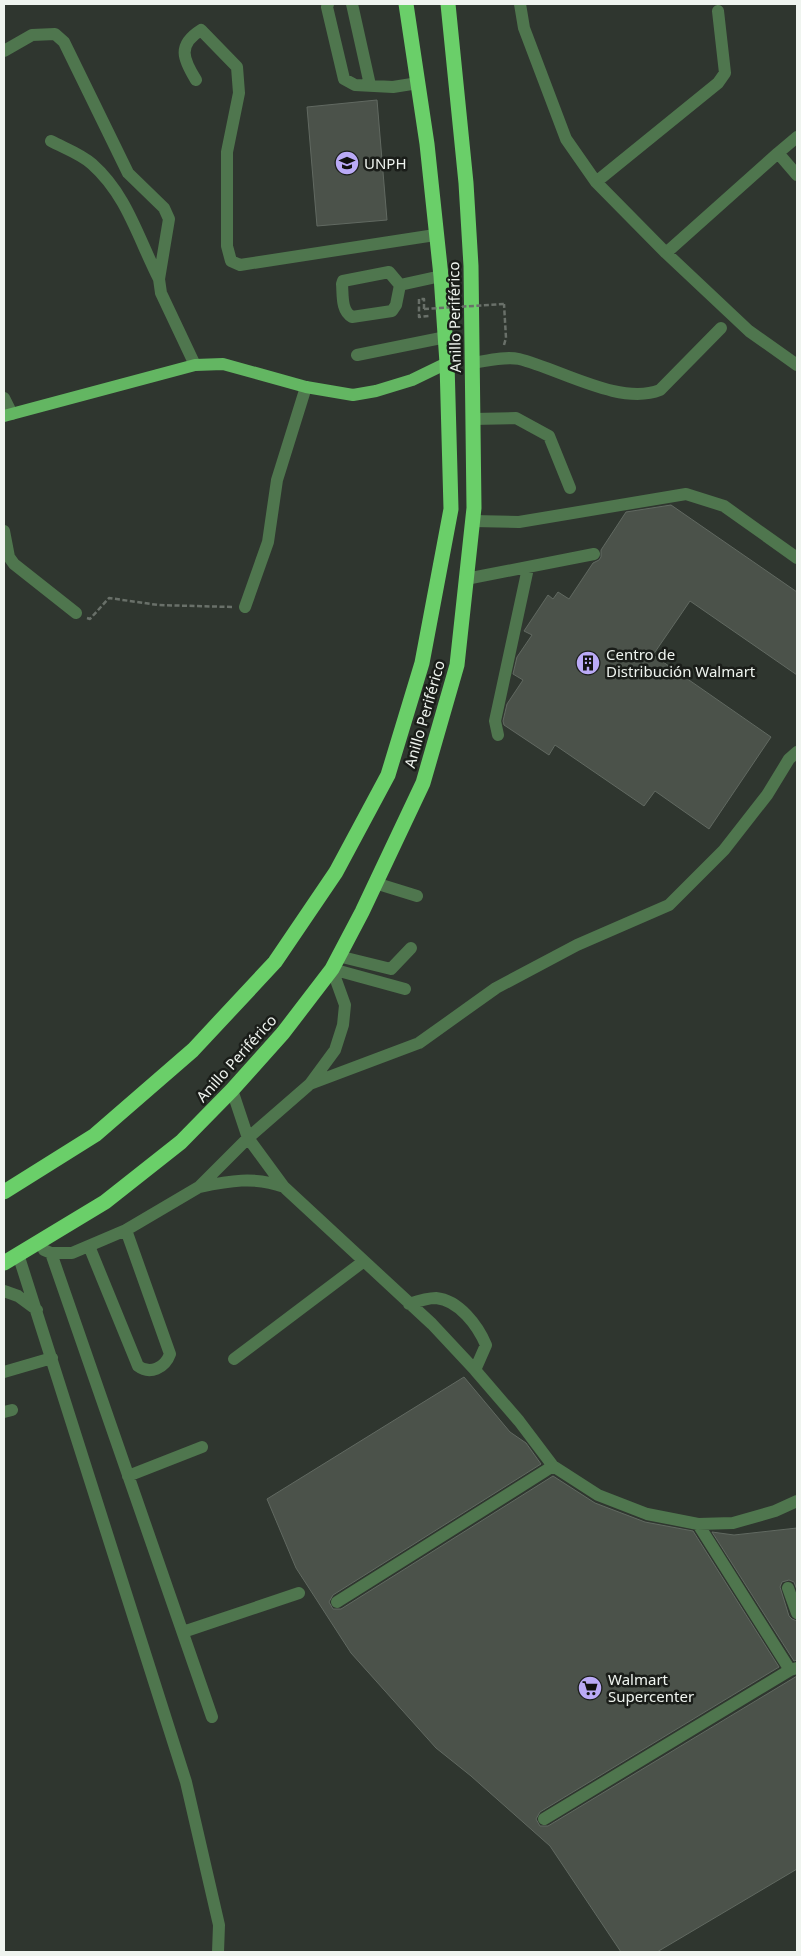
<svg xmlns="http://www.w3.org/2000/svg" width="801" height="1956" font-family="'Noto Sans',sans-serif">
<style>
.building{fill:#4b524a;stroke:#616961}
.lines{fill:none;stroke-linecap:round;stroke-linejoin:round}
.path{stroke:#697069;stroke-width:2.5;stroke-dasharray:5 2.5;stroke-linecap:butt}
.minor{stroke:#4f764e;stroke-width:12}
.major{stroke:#63b662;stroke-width:12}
.highway{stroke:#6acf69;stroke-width:15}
.path-bridge{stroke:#697069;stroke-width:2.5;stroke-dasharray:5 2.5;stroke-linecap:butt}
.labels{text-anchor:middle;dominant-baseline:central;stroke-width:5;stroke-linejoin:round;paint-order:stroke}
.poi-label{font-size:15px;fill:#eff4ef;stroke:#1a1d19;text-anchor:start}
.street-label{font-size:15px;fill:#eff4ef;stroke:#1a1d19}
</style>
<rect width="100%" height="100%" fill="#2f362f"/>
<path class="building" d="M377,100L387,220L317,226L307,107Z
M671,505L797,592V675L690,601L653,655L771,737L709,829L655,791L644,806L555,745L549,755L504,725L503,721L507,704L523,680L513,674L517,657L532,635L524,631L548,595L553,599L558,592L569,599L593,563L599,560L601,557V550L626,512Z
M464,1377L510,1432L526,1443L541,1464L333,1595L329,1602L333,1609H341L553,1476L595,1503L645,1522L693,1531L779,1667L540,1812L536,1819L540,1826H548L797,1676V1869L657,1952H621L550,1846L471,1776L436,1748L351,1653L296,1568L267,1499Z
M797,1528V1590L794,1582L789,1580L782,1582L780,1587L789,1616L792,1619L797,1621V1660L794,1661L712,1532L734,1535Z"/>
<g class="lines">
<path class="path" d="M424,309V299H419V317L429,316
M504,345L506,338L504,304
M87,618L90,619L109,598L158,605L232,607"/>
<path class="minor" d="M328,4L327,7L344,79L355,85L393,87L418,83
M352,4L370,85
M520,4L524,28L566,139L596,182L666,253L749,331L797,365
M4,51L32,35L55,34L64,42L128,173L164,208L169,219L159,279L161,293L195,365
M196,80C183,59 177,45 201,30L237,67L239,93L227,152V246L231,261L240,265L435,235
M51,141C64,148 81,154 92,164C127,195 138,238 159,279
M778,153L797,137
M596,182L718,83L725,73L718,11
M666,253L778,153L797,175
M389,272L400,285L396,305L392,311L352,317C341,311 343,295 342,284L343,281Z
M400,285L441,276
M357,355L446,337
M473,363C486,361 505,356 519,359C560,369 620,406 660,390L721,328
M4,398L12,414
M473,419L516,418L549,436L570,488
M473,521L519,522L686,494L724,506L797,558
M4,531L9,557L14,564L76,613
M466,579L594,554
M245,607L268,542L277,480L306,387
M498,735L495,721L528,568
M375,883L417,896
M338,956L391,969L411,948
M332,969L405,989
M310,1084L419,1043L496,988L577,945L669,905L724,850L767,795L789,759L797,752
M232,1090L248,1138L284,1187L432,1324L475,1370L519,1421L553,1466L598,1495L647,1514L698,1524L733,1523L775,1511L797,1501
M199,1187C228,1181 255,1176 284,1187
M89,1246L138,1366C150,1375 165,1368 170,1354L126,1230
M44,1250L51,1253H72L126,1230L199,1187L248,1138L310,1084L335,1050L343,1025L345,1005L332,969
M51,1253L212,1717
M18,1254L186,1782L219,1925L218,1952
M4,1291L18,1296L37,1310
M409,1304C418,1301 427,1298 436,1298C459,1300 478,1326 486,1345L475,1370
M234,1359L364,1261
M4,1372L52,1358
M4,1412L12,1410
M128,1476L202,1447
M698,1524L790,1670
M788,1588L797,1613
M337,1602L553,1466
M183,1632L299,1593
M544,1819L790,1670L797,1668"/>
<path class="major" d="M4,416L195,365L223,364L306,387L353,395L376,391L412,380L447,363"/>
<path class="highway" d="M4,1192L95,1135L193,1050L275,962L336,872L388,775L422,663L451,509L447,363L441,276L427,144L406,4
M4,1263L105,1202L181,1142L232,1090L283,1033L332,969L362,912L423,783L457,665L474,508L471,266L466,183L448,4"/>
<path class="path-bridge" d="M424,309L504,304"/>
</g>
<defs>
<g id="school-disc" transform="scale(1.25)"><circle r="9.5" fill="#baaaf6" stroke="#1a1d19"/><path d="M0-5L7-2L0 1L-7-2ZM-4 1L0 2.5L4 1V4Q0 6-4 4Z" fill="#111"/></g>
<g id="building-disc" transform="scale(1.25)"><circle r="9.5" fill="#baaaf6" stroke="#1a1d19"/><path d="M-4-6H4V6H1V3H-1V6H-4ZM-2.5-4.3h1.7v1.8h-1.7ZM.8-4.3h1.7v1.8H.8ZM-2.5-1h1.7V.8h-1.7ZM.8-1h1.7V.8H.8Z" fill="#111"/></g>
<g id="supermarket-disc" transform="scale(1.25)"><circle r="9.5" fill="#baaaf6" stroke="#1a1d19"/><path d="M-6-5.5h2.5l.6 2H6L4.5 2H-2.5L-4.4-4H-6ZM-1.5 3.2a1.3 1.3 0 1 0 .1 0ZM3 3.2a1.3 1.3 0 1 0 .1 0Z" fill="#111"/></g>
</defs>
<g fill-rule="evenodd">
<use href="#school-disc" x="347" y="163"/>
<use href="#building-disc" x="588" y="663"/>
<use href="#supermarket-disc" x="590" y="1688"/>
</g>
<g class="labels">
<g class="poi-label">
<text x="364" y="163">UNPH</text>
<text x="606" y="654">Centro de<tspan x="606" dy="17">Distribución Walmart</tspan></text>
<text x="608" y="1679">Walmart<tspan x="608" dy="17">Supercenter</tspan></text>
</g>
<g class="street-label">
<text transform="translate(454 317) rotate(-91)">Anillo Periférico</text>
<text transform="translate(424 714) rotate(-74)">Anillo Periférico</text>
<text transform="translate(236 1058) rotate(-48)">Anillo Periférico</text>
</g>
</g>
<rect width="801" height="1956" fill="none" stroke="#eff4ef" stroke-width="10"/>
</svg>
